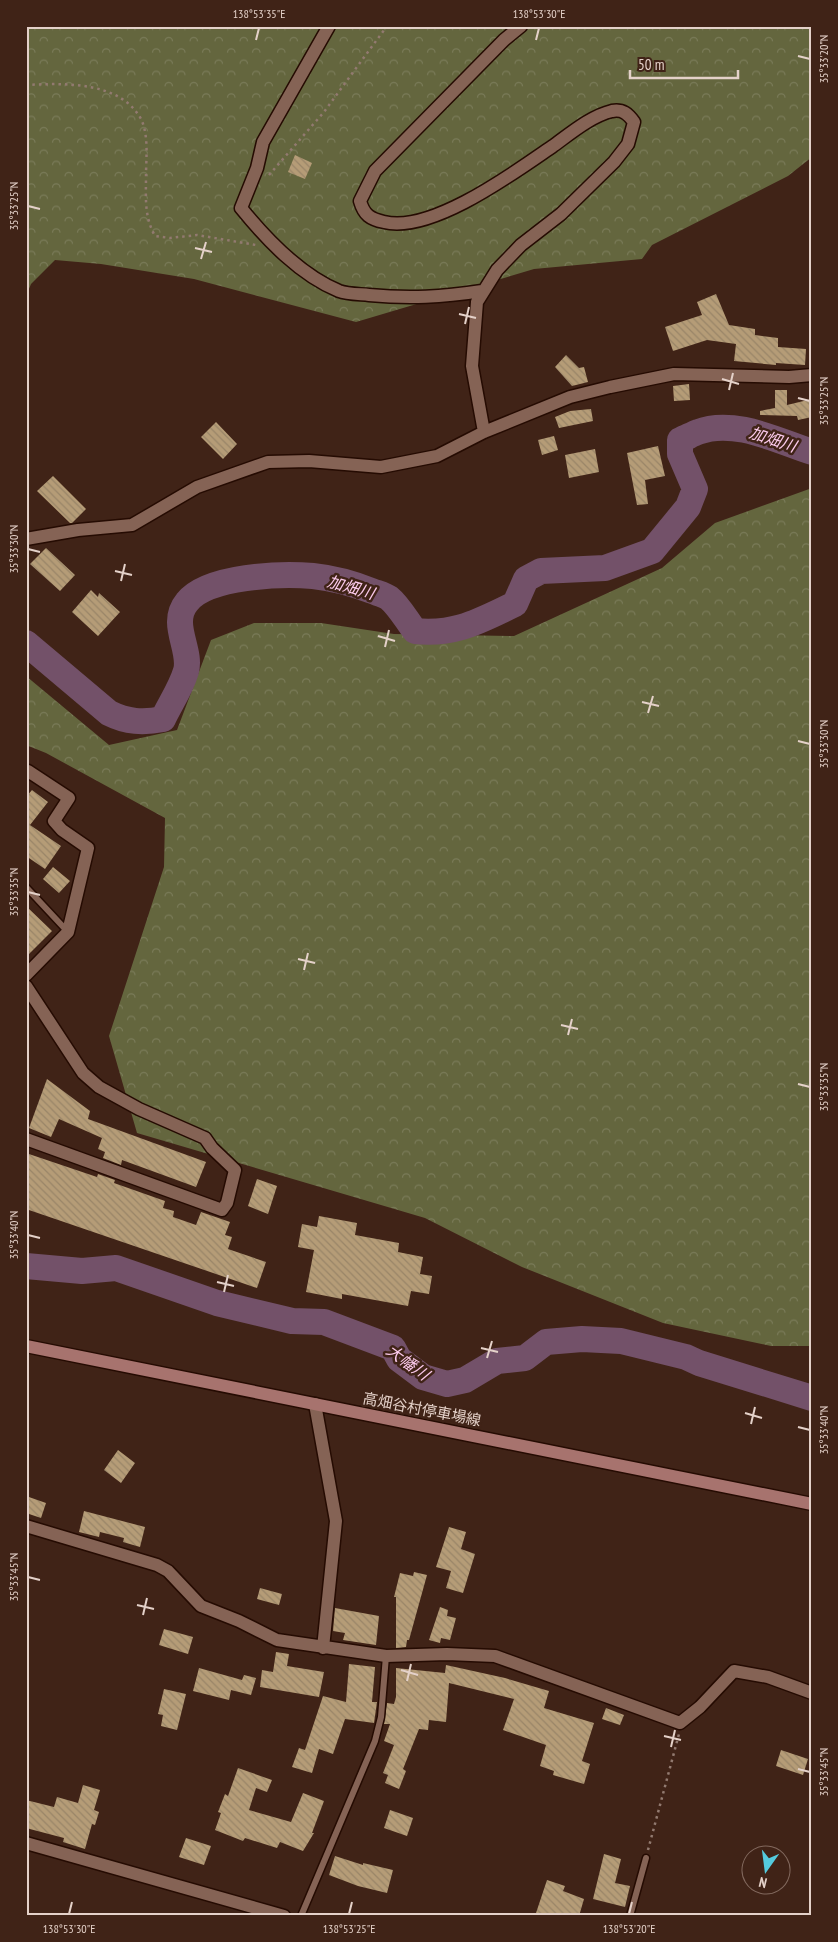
<svg xmlns="http://www.w3.org/2000/svg" width="838" height="1942" font-family="'PT Sans Narrow','Noto Sans JP',sans-serif">
<style>
.forest{fill:url(#forest-crowns)}
.lines{fill:none;stroke-linecap:round;stroke-linejoin:round}
.river{stroke:#735169;stroke-width:26}
.building{fill:url(#building-back-hatch)}
.lane-casing{stroke:#250b02;stroke-width:9}
.street-casing{stroke:#250b02;stroke-width:15}
.secondary-casing{stroke:#250b02;stroke-width:15}
.path{stroke:#927a70;stroke-width:2.5;stroke-dasharray:2.5 4;stroke-linecap:butt}
.lane{stroke:#856355;stroke-width:6}
.street{stroke:#856355;stroke-width:12}
.secondary{stroke:#a7736e;stroke-width:12}
.ticks{fill:none;stroke:#e4d1c9;stroke-width:2}
.labels{text-anchor:middle;dominant-baseline:central;stroke-width:5;stroke-linejoin:round;paint-order:stroke}
.street-label{font-size:15px;fill:#e4d1c9;stroke:#402317}
.water-label{font-size:16px;font-style:italic;fill:#fccbed;stroke:#402317}
.neatline{fill:none;stroke:#e4d1c9;stroke-width:2}
.ticks-label{font-size:12px;text-anchor:middle;fill:#e4d1c9}
</style>
<defs>
<pattern id="forest-crowns" width="20" height="18" patternUnits="userSpaceOnUse" patternTransform="scale(1.25)"><rect width="20" height="18" fill="#64663e"/><path d="M2 6a3 3 0 1 1 6 0M12 15a3 3 0 1 1 6 0" fill="none" stroke="#7a7b59"/></pattern>
<pattern id="building-back-hatch" width="6" height="6" patternUnits="userSpaceOnUse" patternTransform="scale(1.25)"><rect width="6" height="6" fill="#b59c77"/><path d="M-1 5l2 2M0 0l6 6M5-1l2 2" fill="none" stroke="#998568"/></pattern>
</defs>
<rect width="100%" height="100%" fill="#402317"/>
<path class="forest" d="M26,26H812V157L788,176L652,245L642,259L534,269L356,322L194,279L101,264L55,260L31,284L26,296Z
M812,488V1346H771L663,1323L522,1267L425,1218L137,1133L109,1036L164,867L165,818L46,753L26,745V676L109,745L177,730L211,640L254,623H321L394,634L514,636L662,568L715,523Z"/>
<g class="lines">
<path class="river" d="M26,643L109,713C127,722 143,723 163,719C170,704 181,688 186,671C192,649 169,624 187,602C207,576 282,573 313,576C332,578 354,584 372,591C377,593 385,595 389,598C399,606 407,621 415,631C456,635 479,621 515,604L526,579L541,571L605,568L652,551L688,507L695,489L680,454V440C686,438 692,434 698,432C734,418 778,441 812,452
M26,1266L82,1271L116,1268L217,1303L292,1321L324,1322L393,1348L399,1359L423,1377L447,1384L465,1380L497,1361L525,1358L546,1342L582,1339L621,1341L686,1357L699,1363L812,1398"/>
</g>
<path class="building" d="M295,155L312,163L305,179L288,172Z
M716,294L729,325L755,329V335L778,338V347L806,349L805,365L776,363V365L734,361L736,344L707,340L673,351L665,327L702,315L697,302Z
M566,355L579,368L584,367L588,382L572,386L555,367Z
M689,384L690,400L674,401L673,386Z
M775,390H787V405L812,399V417L798,420L797,416L760,415V411L775,408Z
M591,409L593,421L559,428L555,417L570,411Z
M216,422L237,444L223,459L201,437Z
M554,436L558,450L542,455L538,440Z
M658,446L665,476L645,480L648,504L637,505L627,453Z
M595,449L599,472L569,478L565,455Z
M53,476L86,509L72,523H70L37,491Z
M46,548L75,575L60,591L30,564Z
M91,590L98,597L99,593L120,612L98,636L72,612Z
M32,790L48,802L30,825L61,846L45,869L26,856V797Z
M53,867L70,881L59,893L43,879Z
M26,906L52,931L26,957Z
M47,1079L90,1111L88,1119L206,1162L196,1187L122,1160L121,1165L103,1158L105,1152L98,1149L102,1138L59,1119L51,1137L29,1128Z
M26,1153L97,1177L98,1174L115,1180L114,1183L165,1201L163,1208L174,1211L173,1217L196,1225L201,1212L230,1222L225,1235L232,1237L228,1249L266,1262L257,1288L26,1209Z
M257,1179L277,1186L268,1214L248,1206Z
M319,1216L357,1223L355,1235L399,1243L398,1252L423,1257L420,1274L432,1276L429,1294L411,1291L408,1306L342,1294V1299L306,1292L314,1250L298,1247L302,1224L317,1227Z
M118,1450L135,1463L121,1483L104,1470Z
M26,1496L46,1503L41,1518L26,1513Z
M84,1511L145,1527L140,1547L123,1542L124,1538L100,1532L99,1537L79,1532Z
M449,1527L466,1532L461,1549L475,1554L463,1593L446,1588L451,1571L436,1567Z
M414,1572L427,1575L409,1640H407L406,1647L396,1648V1597H394L400,1573L413,1576Z
M260,1588L282,1594L279,1605L257,1599Z
M440,1607L448,1610L447,1616L456,1618L450,1640L441,1638L440,1643L429,1640Z
M335,1608L379,1616L376,1645L343,1640L345,1633L333,1631Z
M164,1629L193,1637L188,1654L159,1645Z
M276,1652L289,1654L287,1666L324,1672L319,1697L260,1687L262,1670L273,1672Z
M349,1664L375,1667L372,1702H377L374,1723L345,1719L333,1754L319,1749L312,1773L292,1767L299,1748L305,1750L323,1696L346,1702Z
M446,1665L505,1678L549,1691L544,1708L594,1723L582,1761L590,1764L584,1784L553,1775L554,1771L540,1766L546,1745L503,1730L514,1699L449,1683L446,1722L429,1720L428,1730L419,1729L403,1769L406,1771L399,1789L385,1783L388,1775L383,1773L394,1745L384,1741L390,1724H384L387,1703L394,1704L396,1697V1668L445,1673Z
M199,1668L242,1680L244,1675L256,1678L251,1695L231,1690L229,1700L193,1691Z
M164,1689L186,1694L177,1730L161,1726L163,1715L158,1714Z
M606,1708L624,1715L620,1725L602,1719Z
M781,1750L808,1759L803,1775L776,1766Z
M238,1768L272,1780L267,1792L256,1788L249,1810L291,1822L303,1793L324,1801L312,1833H314L303,1851L280,1842L277,1848L245,1838L243,1841L215,1830L221,1813L218,1812L225,1794L228,1796Z
M83,1785L100,1790L94,1810L99,1812L95,1825L92,1824L85,1849L63,1842L64,1838L26,1828V1800L54,1807L57,1797L78,1803Z
M390,1810L413,1818L407,1836L384,1828Z
M186,1838L211,1846L204,1865L179,1857Z
M604,1854L621,1859L615,1883L630,1886L625,1907L593,1899Z
M335,1856L363,1865V1863L393,1870L387,1893L358,1886L329,1875Z
M547,1880L565,1886L563,1891L584,1899L579,1916H544L536,1913Z"/>
<g class="lines">
<g class="lane-casing">
<path id="lane" d="M26,887L68,932
M301,1916L375,1741L381,1717L386,1656
M630,1916L646,1858"/>
</g>
<g class="street-casing">
<path id="street" d="M329,26L263,142L257,168L241,208C267,240 300,275 339,291C347,294 359,294 369,295C410,299 442,297 482,291
M484,432L472,366L477,302L497,270L521,245L561,214L614,162L628,144L634,122C628,114 623,109 612,111C591,116 571,133 553,146C515,172 431,234 384,222C370,219 364,215 360,201L375,171L504,40L521,26
M26,539L78,530L132,525L197,487L268,462L309,461L381,467L437,456L484,432L570,397L610,387L674,374L789,377L812,375
M26,774L28,771L69,798L54,821L62,830L88,848L68,932L26,975
M26,986L83,1073L99,1087L139,1109L205,1138L212,1148L235,1170L227,1203L222,1210L26,1139
M315,1404L336,1521L323,1648
M26,1526L157,1565L168,1571L201,1606L239,1621L277,1640L386,1656L447,1654L495,1656L680,1723L700,1707L734,1671L768,1677L812,1693
M26,1843L284,1916"/>
</g>
<g class="secondary-casing">
<path id="secondary" d="M26,1346L812,1504"/>
</g>
<path class="path" d="M26,85C64,83 120,81 141,119C149,135 146,159 146,176C146,198 144,216 155,236L170,238L197,235L256,245
M269,175L324,112L387,26
M648,1850L679,1734"/>
<use href="#lane" class="lane"/>
<use href="#street" class="street"/>
<use href="#secondary" class="secondary"/>
</g>
<path class="ticks" d="M256,40L259,28M536,40L539,28M798,56L810,59M28,206L40,209M195,248L212,252M201,259L206,242M459,314L476,318M465,324L469,307M722,379L739,384M729,390L733,373M798,398L810,401M28,549L40,552M115,571L132,575M121,581L125,564M378,636L395,641M385,647L389,630M642,702L659,706M648,713L653,696M798,741L810,744M28,892L40,895M298,959L315,963M304,970L308,953M561,1025L578,1029M568,1035L572,1019M798,1084L810,1087M28,1235L40,1238M217,1282L234,1286M224,1292L228,1275M481,1348L498,1352M487,1358L492,1341M745,1413L762,1418M751,1424L755,1407M798,1427L810,1430M28,1577L40,1580M137,1605L154,1609M143,1615L147,1598M401,1670L418,1675M407,1681L411,1664M664,1736L681,1740M671,1747L675,1730M798,1769L810,1772M69,1914L72,1902M349,1914L352,1902M629,1914L632,1902"/>
<g class="labels">
<g class="street-label">
<text transform="translate(422 1409) rotate(11)">高畑谷村停車場線</text>
</g>
<g class="water-label">
<text transform="translate(773 439) rotate(18)">加畑川</text>
<text transform="translate(351 587) rotate(16)">加畑川</text>
<text transform="translate(408 1362) rotate(36)">大幡川</text>
</g>
</g>
<rect width="838" height="1942" fill="none" stroke="#402317" stroke-width="55"/>
<g transform="translate(766 1870) rotate(194)"><circle r="24" fill="#402317" stroke="#82695e"/>
<path d="M0-4L9 19L0 12L-9 19Z" fill="#54cadd"/>
<text y="-8" font-size="14" font-weight="bold" text-anchor="middle" fill="#e4d1c9">N</text>
</g>
<path d="M630 70v8h108v-8" fill="none" stroke="#e4d1c9" stroke-width="2.5"/>
<text x="638" y="70" font-size="15" fill="#e4d1c9" stroke="#402317" stroke-width="4" paint-order="stroke">50 m</text>
<rect x="28" y="28" width="782" height="1886" class="neatline"/>
<g class="ticks-label">
<text x="259" y="18">138°53'35"E</text>
<text x="539" y="18">138°53'30"E</text>
<text transform="translate(824 59) rotate(-90)" y="4">35°33'20"N</text>
<text transform="translate(14 206) rotate(-90)" y="4">35°33'25"N</text>
<text transform="translate(824 401) rotate(-90)" y="4">35°33'25"N</text>
<text transform="translate(14 549) rotate(-90)" y="4">35°33'30"N</text>
<text transform="translate(824 744) rotate(-90)" y="4">35°33'30"N</text>
<text transform="translate(14 892) rotate(-90)" y="4">35°33'35"N</text>
<text transform="translate(824 1087) rotate(-90)" y="4">35°33'35"N</text>
<text transform="translate(14 1235) rotate(-90)" y="4">35°33'40"N</text>
<text transform="translate(824 1430) rotate(-90)" y="4">35°33'40"N</text>
<text transform="translate(14 1577) rotate(-90)" y="4">35°33'45"N</text>
<text transform="translate(824 1772) rotate(-90)" y="4">35°33'45"N</text>
<text x="69" y="1933">138°53'30"E</text>
<text x="349" y="1933">138°53'25"E</text>
<text x="629" y="1933">138°53'20"E</text>
</g>
</svg>
